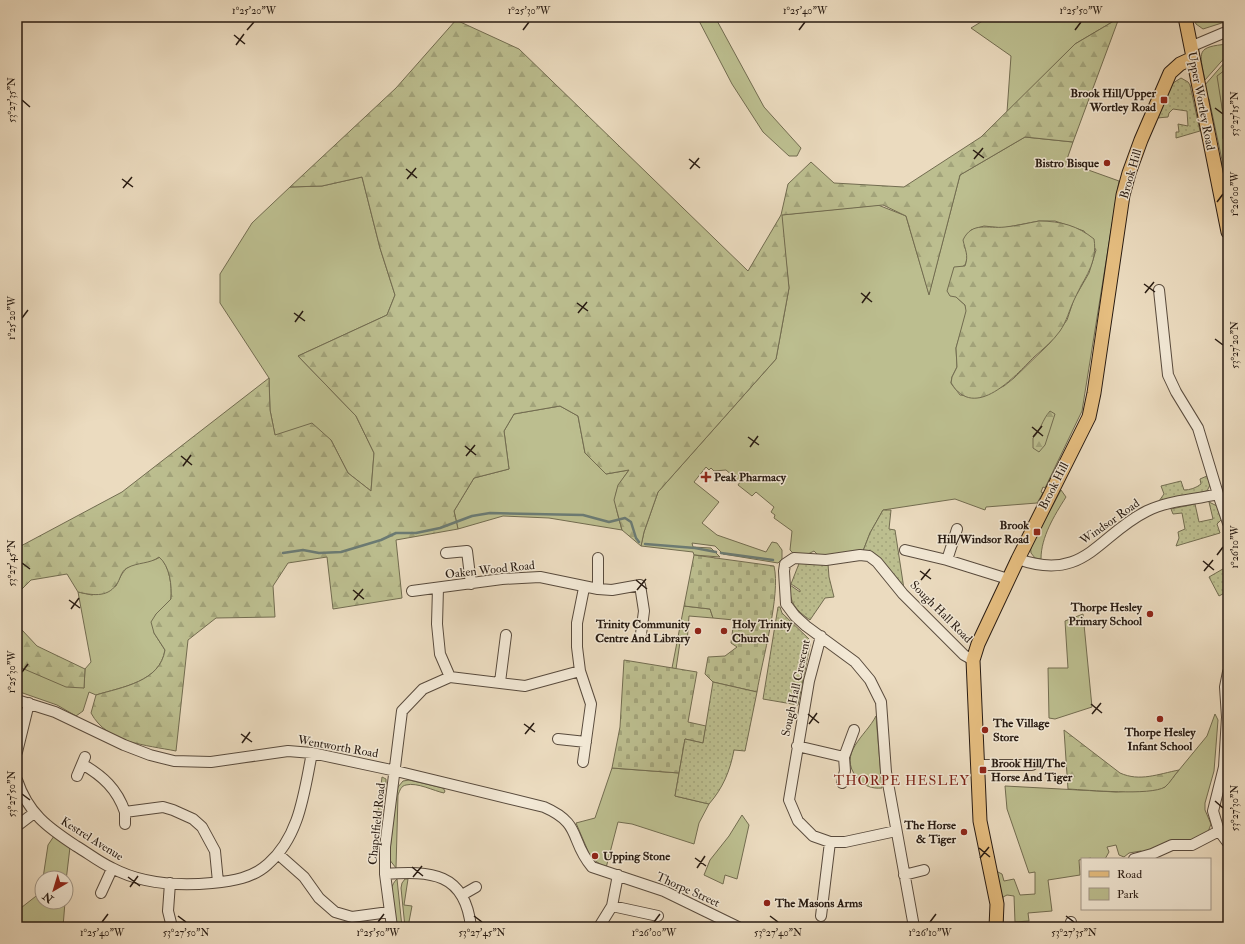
<svg xmlns="http://www.w3.org/2000/svg" width="1245" height="944" font-family="'IM FELL Double Pica',serif">
<style>
.green{fill:#bcbe8f;stroke:#726c50;fill-rule:evenodd}
.forest{fill:url(#forest-firs);stroke:#726c50}
.cemetery{fill:url(#cemetery-stones);stroke:#726c50}
.garden{fill:url(#garden-dots);stroke:#726c50}
.lines{fill:none;stroke-linecap:round;stroke-linejoin:round}
.stream{stroke:#6b7b74;stroke-width:2.5}
.minor-casing{stroke:#594b3d;stroke-width:12}
.major-casing{stroke:#281b12;stroke-width:15}
.minor{stroke:#f2e8d5;stroke-width:10}
.major{stroke:#e6be80;stroke-width:13}
.ticks{fill:none;stroke:#281b12;stroke-width:1.5}
.poi-dot{fill:#8f2418;stroke:#f2e8d5;stroke-width:1.5}
.labels{text-anchor:middle;dominant-baseline:central;stroke-width:3;stroke-linejoin:round;paint-order:stroke}
.poi-label{font-size:12px;font-weight:bold;fill:#281b12;stroke:#f2e8d5;text-anchor:end}
.street-label{font-size:12px;fill:#281b12;stroke:#f2e8d5}
.quarter-label{font-size:14px;letter-spacing:1px;fill:#7a1f14;stroke:#f2e8d5}
.neatline{fill:none;stroke:#281b12;stroke-width:1.5}
.ticks-label{font-size:10px;text-anchor:middle;fill:#281b12}
</style>
<defs>
<pattern id="forest-firs" width="22" height="20" patternUnits="userSpaceOnUse"><rect width="22" height="20" fill="#bcbe8f"/><path d="M5 1l3.5 6h-7zM16 11l3.5 6h-7z" fill="#a2a37a"/></pattern>
<pattern id="cemetery-stones" width="16" height="16" patternUnits="userSpaceOnUse"><rect width="16" height="16" fill="#bcbe8f"/><path d="M2 7V4a2 2 0 0 1 4 0v3zM10 15v-3a2 2 0 0 1 4 0v3z" fill="#a2a37a"/></pattern>
<pattern id="garden-dots" width="8" height="8" patternUnits="userSpaceOnUse"><rect width="8" height="8" fill="#bcbe8f"/><path d="M2 2h.1M6 6h.1" fill="none" stroke="#a2a37a" stroke-width="1.8" stroke-linecap="round"/></pattern>
</defs>
<rect width="100%" height="100%" fill="#ebdbbf"/>
<filter id="stains"><feTurbulence type="fractalNoise" baseFrequency=".005" numOctaves="4"/><feColorMatrix values="0 0 0 0 .2 0 0 0 0 .09 0 0 0 0 .02 0 0 0 .5 -.17"/></filter>
<radialGradient id="worn" r=".72"><stop offset=".6" stop-color="#630" stop-opacity="0"/><stop offset="1" stop-color="#630" stop-opacity=".3"/></radialGradient>
<path class="green" d="M697,17H715L764,107L801,148L797,156H789L763,132L732,84Z
M989,17H1113L1119,18L1075,44L1007,112L1011,56L971,28Z
M1193,17H1228V21L1203,29L1196,24Z
M1228,44V54L1205,80C1199,51 1196,47 1228,44Z
M1225,62V70L1218,76L1223,114V138L1228,154V191C1225,177 1218,175 1222,160L1209,99L1205,94L1204,86Z
M1025,137L1073,142L1066,162L1119,181L1082,411L1045,488L1043,487L1041,492L1043,493L1037,503L986,507L985,510L955,499L883,510L870,533L863,551L835,555H818L814,551L808,554L795,555L790,550L792,531L774,518L775,515L771,512L774,507L756,492L752,496L738,485L740,482L726,470L714,471L711,468L709,470L706,467L694,482L719,502L702,523L717,535L766,552L772,542L777,543L782,550V559L778,563L723,554L715,546L692,543L693,547L711,548L720,557L694,555L693,552L641,546L644,532L658,492L776,359L789,288L781,215L878,205L906,216L929,294L960,175ZM1039,221H1055L1084,231L1096,250L1089,273L1074,299L1067,320L1050,343L1014,378L1004,386L979,397L960,395L951,383L952,377L957,367L956,348L967,311L965,305L956,297L960,268L965,265C968,258 968,253 964,246L971,230L984,226L1003,228Z
M362,177L380,248L395,295L387,315L298,356L356,416L374,453L371,491L348,473L331,440L275,435L270,410L269,378L220,303V274L252,223L290,187L322,186Z
M560,406L578,416L585,453L606,474L629,470C610,496 614,500 622,530L549,518L503,516L458,529L454,511L474,478L509,469L504,431L514,414Z
M1061,490L1066,497C1054,516 1041,537 1041,559L1035,558L1031,553C1029,544 1037,538 1040,532L1039,531Z
M160,557C170,567 172,586 171,599L156,614L154,633L165,650C160,682 122,687 96,695L89,692L83,711L76,716L57,705L17,691V666L19,665L84,688L85,669L91,662L78,592L92,595L116,586C123,570 127,564 145,561C151,560 154,561 160,557Z
M684,606L710,609L713,618L689,616L687,643L680,642L676,669L672,668Z
M1083,614L1092,707L1055,719L1049,718L1048,668H1068L1065,621Z
M1215,714L1218,720L1214,771L1205,803V810L1211,824L1208,832L1191,840H1171L1144,853L1141,851L1129,853L1124,857L1119,855L1116,845L1107,847L1109,852L1105,859H1092L1091,858L1079,860L1080,875L1048,880L1052,911L1028,913L1029,921L1015,922L1014,896L1007,895L1003,897V922L999,923L994,870L1002,874L1004,881L1014,879L1020,895L1035,894V872L1029,873L1007,809L1005,786L1116,792L1145,790L1165,787L1207,736Z
M876,716L882,788C872,789 864,786 857,778C837,753 866,736 876,716Z
M612,768L679,773L675,796L709,804L699,823L694,844L632,824L618,822L606,868L591,858L576,823L595,818Z
M382,777L386,779V783L381,813L378,812Z
M409,780L443,788L445,791L444,793C434,791 417,782 406,785C401,786 400,790 398,795L396,868L389,859L396,795L398,787L403,781Z
M742,815L749,825L737,879L725,875L723,884L704,875L710,860L729,836Z
M54,836L70,847L66,881V878H43L48,845Z
M397,879L402,927H395C393,913 385,890 397,879Z
M405,879H408L404,905L412,906L408,927H405L401,888L402,883Z
M42,882V902H65L63,927H17V911L40,893Z"/>
<path class="forest" d="M1119,18L1073,142L1025,137L960,175L929,295L906,216L883,205L782,215L789,288L776,359L658,492L644,532L641,546L622,530L614,500L618,485L629,470L606,474L585,453L578,416L560,406L514,414L504,431L509,469L474,478L454,511L458,529L396,540L402,598L333,609L327,557L288,563L273,586L275,617L216,618L188,640L176,751C146,745 107,743 91,713L96,695C122,687 160,682 165,650L154,633L151,622L156,614L171,599C172,586 170,566 159,557C150,564 138,562 127,568C120,572 121,579 116,585C107,598 91,595 78,592L67,574L31,580L17,594V547H19L122,492L269,378L270,410L275,435L312,423L331,440L348,473L371,491L374,453L356,416L298,356L387,315L395,295L380,248L362,177L322,186L290,187L396,88L456,20L519,49L748,271L781,215L788,184L811,162L834,183L904,187L981,137L1075,44Z
M1228,59V154L1223,138V114L1217,76L1225,70V62Z
M1039,221C1061,221 1078,226 1094,239C1098,263 1084,278 1075,298C1069,310 1067,321 1060,331C1053,341 1043,349 1034,357C1015,376 975,422 951,383L952,377L957,367L956,348L966,311L965,305L956,297L950,296L947,291L954,267L965,266C969,255 965,250 963,240C972,221 988,229 1005,227C1016,226 1028,223 1039,221Z
M1050,411L1055,414L1045,445L1039,452L1033,448V438C1041,430 1042,420 1050,411Z
M17,628L22,630L37,646L85,669L84,688L66,687L17,666Z
M1064,730L1120,773C1140,782 1158,774 1179,770C1175,774 1170,783 1165,787C1150,796 1088,790 1068,789Z"/>
<path class="cemetery" d="M694,555L774,566C781,595 762,660 757,692L713,682L705,674L708,657L725,656L737,647L731,643L734,620L713,618L710,609L684,606Z
M624,660L697,672L688,722L706,726L703,743L685,739L679,773L612,768L620,727Z"/>
<path class="garden" d="M1181,78L1188,82L1190,85L1200,131L1176,138V132H1179L1178,124L1188,126L1187,111L1173,109L1169,113L1168,117L1157,118L1173,83Z
M1207,476L1210,485L1207,491L1159,501L1164,494L1161,486L1181,481L1184,490C1190,490 1196,488 1201,484L1200,479Z
M1209,502L1217,506L1222,519L1217,524L1220,533L1176,546L1179,538L1178,532L1185,529L1182,513L1173,514L1171,509L1195,504L1199,522L1213,519Z
M883,510H891L889,529L895,530L904,589L863,551L870,533Z
M800,561L828,564L829,577L834,597L825,598L810,620C796,610 789,603 790,585L800,592V590L791,584Z
M1228,566V591L1219,596L1209,577Z
M778,607H780L782,613L809,639L810,645L798,705L763,699Z
M713,682L757,692L745,751L734,750C730,771 723,788 709,804L675,796L685,739L703,743Z"/>
<g class="lines">
<path class="stream" d="M645,544L695,548L716,552
M283,553L303,550L319,553L341,552L381,540L396,533H416L440,528L472,516L490,513L583,515L609,522L625,518L631,522L636,538L639,542
M721,553L773,560"/>
<g class="minor-casing">
<path id="minor" d="M1190,47L1228,31
M1218,494L1228,523
M905,550L947,560L1008,579
M446,553L467,551L471,584
M598,558V589
M1018,559C1085,583 1098,535 1147,511C1169,500 1195,500 1218,494L1198,428L1176,392L1168,375L1159,290
M947,560L957,529
M438,588L437,624L440,654L450,677
M412,591L502,579L540,577L598,589L612,590L640,585L644,611L641,634
M821,636L809,681L789,800L798,821L813,836L830,842H845L896,831
M1228,672L1225,687L1227,717L1224,767L1213,811L1219,831L1228,843
M500,682L506,635
M17,700L55,712L124,745L150,755L174,761L211,762L288,751L312,753L396,771L544,807C583,824 569,840 592,867L664,891L738,927
M558,739L586,742
M797,746L844,757L845,771L842,783
M17,752L29,703
M844,757L854,730
M583,762L591,704L580,671L577,647V623L584,588
M82,764C103,776 117,789 125,812L163,807L173,810L193,819L202,827L215,851L218,882
M978,765H1032
M77,776L85,757
M17,780C28,813 47,827 76,846C88,853 99,862 112,868C142,884 179,886 212,883C233,881 253,878 268,864C300,836 304,792 312,753
M125,824V812
M17,826L34,813
M278,854L304,877L319,898L335,912L352,917L389,912
M1134,859L1152,854L1172,845H1192L1219,831
M385,874C431,871 465,872 471,927
M904,875L924,870
M170,883L168,911L172,927
M101,893L112,869
M462,895L476,887
M612,906L658,916
M821,916L830,842
M1071,922L1072,927
M392,927L385,874V847L402,711L423,689L450,677L525,686L580,671
M599,927L612,906L618,875
M914,927L886,772L881,702L870,680L855,662L806,626L795,616L786,604L784,571L785,564L794,558L826,560L860,555L869,556L877,562L903,594L964,655L973,660"/>
</g>
<g class="major-casing">
<path id="major" d="M1185,17L1228,232
M996,927L997,904L980,821L973,660L978,644L1018,559L1089,417L1094,393L1123,195L1129,173L1141,140L1170,73L1180,64L1193,58"/>
</g>
<use href="#minor" class="minor"/>
<use href="#major" class="major"/>
</g>
<path class="ticks" d="M247,30L254,22M523,30L529,22M799,30L805,22M1075,30L1081,22M234,35L245,44M236,45L244,34M22,100L30,107M1215,108L1223,114M973,150L984,158M689,159L700,168M974,159L983,148M406,169L417,178M690,169L699,158M122,179L133,187M407,179L416,168M123,188L132,177M1217,202L1223,194M1144,284L1155,292M861,293L872,302M1145,293L1154,282M577,303L588,311M862,303L870,292M294,313L305,321M578,313L587,302M22,318L28,310M295,322L303,311M1215,339L1223,345M1032,427L1043,436M748,437L759,445M1033,437L1042,426M465,446L476,455M750,447L758,436M181,456L192,465M466,456L475,445M183,466L191,455M1217,555L1223,547M1203,561L1214,570M22,563L30,569M920,571L931,579M1204,571L1213,560M636,580L647,589M921,580L930,569M353,590L364,599M637,590L646,579M69,600L80,608M354,600L363,589M71,609L79,598M22,672L28,664M1091,704L1102,713M808,714L819,723M1092,714L1101,703M524,724L535,732M809,724L817,713M241,734L252,742M525,734L534,723M242,743L250,732M22,794L30,800M1215,801L1223,808M979,848L990,857M695,858L706,866M980,858L989,847M412,867L423,876M697,868L705,856M128,877L140,886M413,877L422,866M130,887L138,876M178,916L186,922M474,916L482,922M770,916L778,922M1066,916L1074,922M102,922L108,914M378,922L384,914M654,922L660,914M930,922L936,914"/>
<g class="poi-dot">
<rect x="1160" y="96" width="8" height="8" rx="2"/>
<circle cx="1107" cy="163" r="4"/>
<path d="M704 471h4v4h4v4h-4v4h-4v-4h-4v-4h4z"/>
<rect x="1033" y="528" width="8" height="8" rx="2"/>
<circle cx="1150" cy="614" r="4"/>
<circle cx="698" cy="631" r="4"/>
<circle cx="724" cy="631" r="4"/>
<circle cx="1160" cy="719" r="4"/>
<circle cx="985" cy="730" r="4"/>
<rect x="979" y="766" width="8" height="8" rx="2"/>
<circle cx="964" cy="832" r="4"/>
<circle cx="595" cy="856" r="4"/>
<circle cx="767" cy="903" r="4"/>
</g>
<g class="labels">
<g class="poi-label">
<text x="1156" y="93">Brook Hill/Upper<tspan x="1156" dy="14">Wortley Road</tspan></text>
<text x="1099" y="163">Bistro Bisque</text>
<text x="714" y="477" text-anchor="start">Peak Pharmacy</text>
<text x="1029" y="525">Brook<tspan x="1029" dy="14">Hill/Windsor Road</tspan></text>
<text x="1142" y="607">Thorpe Hesley<tspan x="1142" dy="14">Primary School</tspan></text>
<text x="690" y="624">Trinity Community<tspan x="690" dy="14">Centre And Library</tspan></text>
<text x="732" y="624" text-anchor="start">Holy Trinity<tspan x="732" dy="14">Church</tspan></text>
<text x="993" y="723" text-anchor="start">The Village<tspan x="993" dy="14">Store</tspan></text>
<text x="1160" y="732" text-anchor="middle">Thorpe Hesley<tspan x="1160" dy="14">Infant School</tspan></text>
<text x="991" y="763" text-anchor="start">Brook Hill/The<tspan x="991" dy="14">Horse And Tiger</tspan></text>
<text x="956" y="825">The Horse<tspan x="956" dy="14">&amp; Tiger</tspan></text>
<text x="603" y="856" text-anchor="start">Upping Stone</text>
<text x="775" y="903" text-anchor="start">The Masons Arms</text>
</g>
<g class="street-label">
<text transform="translate(1201 101) rotate(79)">Upper Wortley Road</text>
<text transform="translate(1131 174) rotate(-74)">Brook Hill</text>
<text transform="translate(1054 486) rotate(-63)">Brook Hill</text>
<text transform="translate(1110 522) rotate(-35)">Windsor Road</text>
<text transform="translate(490 570) rotate(-6)">Oaken Wood Road</text>
<text transform="translate(941 612) rotate(45)">Sough Hall Road</text>
<text transform="translate(796 688) rotate(-78)">Sough Hall Crescent</text>
<text transform="translate(338 747) rotate(10)">Wentworth Road</text>
<text transform="translate(377 824) rotate(-84)">Chapelfield Road</text>
<text transform="translate(92 839) rotate(32)">Kestrel Avenue</text>
<text transform="translate(688 890) rotate(24)">Thorpe Street</text>
</g>
<g class="quarter-label">
<text x="902" y="780">THORPE HESLEY</text>
</g>
</g>
<rect width="1245" height="944" fill="none" stroke="#ebdbbf" stroke-width="44"/>
<rect x="1081" y="858" width="130" height="52" fill="#f2e8d5" stroke="#a19687"/>
<rect x="1089" y="871" width="20" height="6" fill="#e6be80" stroke="#a19687"/>
<text x="1117" y="878" font-size="12" fill="#281b12">Road</text>
<rect x="1089" y="888" width="20" height="12" fill="#bcbe8f" stroke="#a19687"/>
<text x="1117" y="898" font-size="12" fill="#281b12">Park</text>
<g transform="translate(54 890) rotate(218)"><circle r="19" fill="#f2e8d5" stroke="#a19687"/>
<path d="M0-3L7 15L0 10L-7 15Z" fill="#8f2418"/>
<text y="-6" font-size="11" font-weight="bold" text-anchor="middle" fill="#281b12">N</text>
</g>
<rect x="22" y="22" width="1201" height="900" class="neatline"/>
<g class="ticks-label">
<text x="254" y="14">1°25'20"W</text>
<text x="529" y="14">1°25'30"W</text>
<text x="805" y="14">1°25'40"W</text>
<text x="1081" y="14">1°25'50"W</text>
<text transform="translate(11 100) rotate(-90)" y="4">53°27'35"N</text>
<text transform="translate(1234 114) rotate(-90)" y="4">53°27'15"N</text>
<text transform="translate(1234 194) rotate(-90)" y="4">1°26'00"W</text>
<text transform="translate(11 318) rotate(-90)" y="4">1°25'20"W</text>
<text transform="translate(1234 345) rotate(-90)" y="4">53°27'20"N</text>
<text transform="translate(1234 547) rotate(-90)" y="4">1°26'10"W</text>
<text transform="translate(11 563) rotate(-90)" y="4">53°27'45"N</text>
<text transform="translate(11 672) rotate(-90)" y="4">1°25'30"W</text>
<text transform="translate(11 794) rotate(-90)" y="4">53°27'50"N</text>
<text transform="translate(1234 808) rotate(-90)" y="4">53°27'30"N</text>
<text x="102" y="936">1°25'40"W</text>
<text x="186" y="936">53°27'50"N</text>
<text x="378" y="936">1°25'50"W</text>
<text x="482" y="936">53°27'45"N</text>
<text x="654" y="936">1°26'00"W</text>
<text x="778" y="936">53°27'40"N</text>
<text x="930" y="936">1°26'10"W</text>
<text x="1074" y="936">53°27'35"N</text>
</g>
<rect width="100%" height="100%" filter="url(#stains)"/>
<rect width="100%" height="100%" fill="url(#worn)"/>
</svg>
